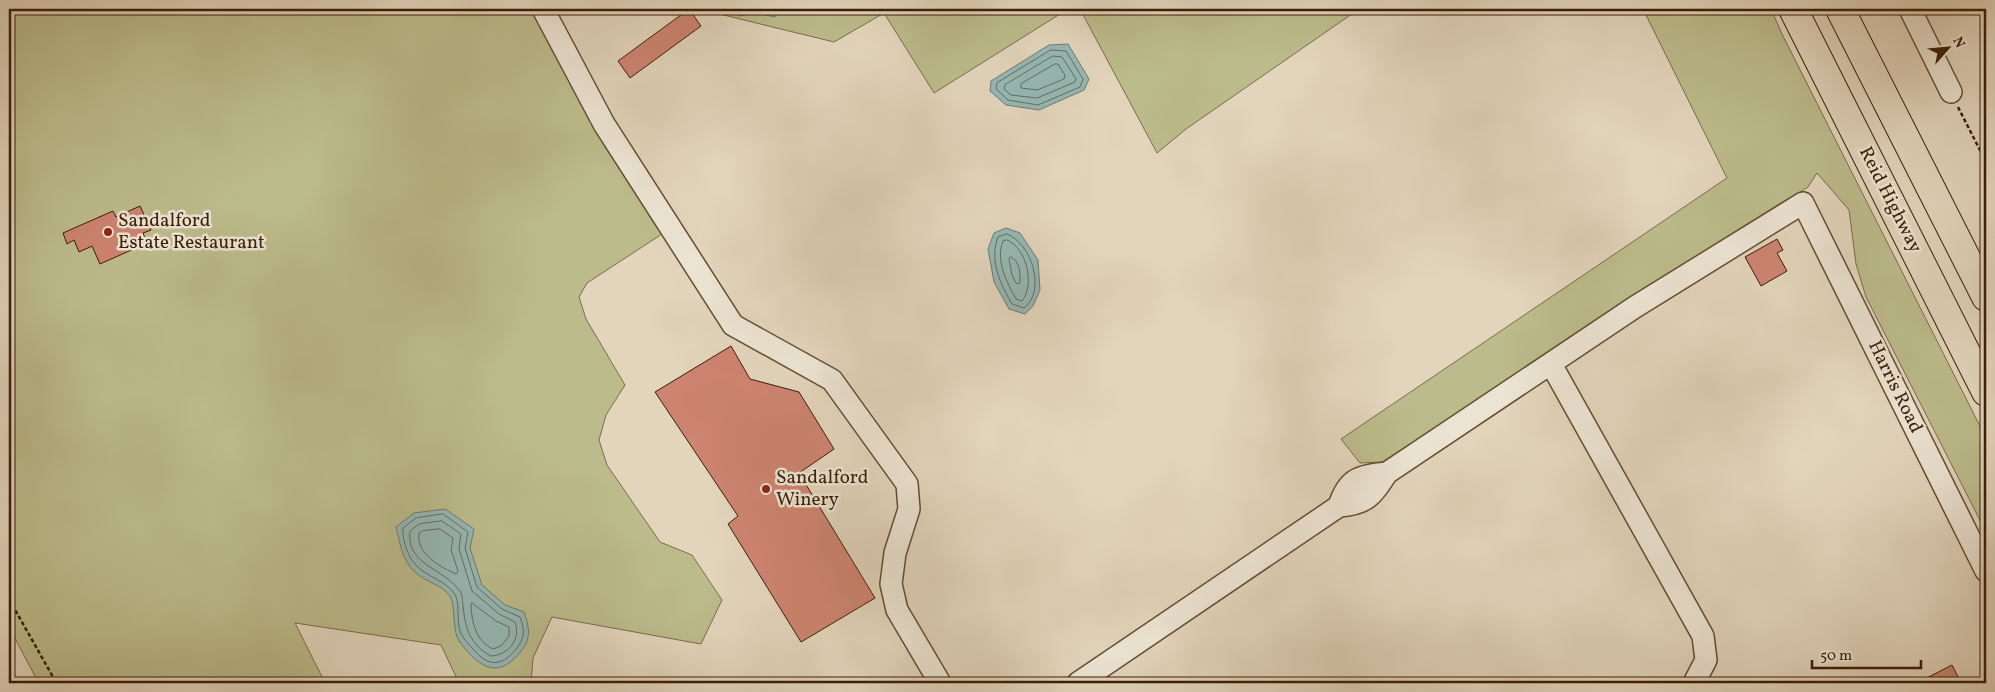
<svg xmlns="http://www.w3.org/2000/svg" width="1995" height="692" font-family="Vollkorn,serif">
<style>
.green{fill:#bcbb8b;stroke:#7c6c48}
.water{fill:#95b8b5;stroke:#717a6f}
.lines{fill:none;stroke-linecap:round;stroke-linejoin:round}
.shore{stroke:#686b5d;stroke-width:1}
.building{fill:#cd8471;stroke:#3b1e05}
.minor-casing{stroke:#654c33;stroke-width:24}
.highway-casing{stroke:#3b1e05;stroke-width:30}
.path{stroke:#3b1e05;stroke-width:2.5;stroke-dasharray:4 2.5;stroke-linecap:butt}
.minor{stroke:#ece4d3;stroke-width:21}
.highway{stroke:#e2d5bc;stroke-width:28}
.poi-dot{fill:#8f2418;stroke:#ece4d3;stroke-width:2}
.labels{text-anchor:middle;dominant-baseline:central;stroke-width:5;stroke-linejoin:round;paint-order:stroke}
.street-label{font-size:19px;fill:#3b1e05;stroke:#ece4d3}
.poi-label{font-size:19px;fill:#3b1e05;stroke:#ece4d3;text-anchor:start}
</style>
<rect width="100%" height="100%" fill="#e2d5bc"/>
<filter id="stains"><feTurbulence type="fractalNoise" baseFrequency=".004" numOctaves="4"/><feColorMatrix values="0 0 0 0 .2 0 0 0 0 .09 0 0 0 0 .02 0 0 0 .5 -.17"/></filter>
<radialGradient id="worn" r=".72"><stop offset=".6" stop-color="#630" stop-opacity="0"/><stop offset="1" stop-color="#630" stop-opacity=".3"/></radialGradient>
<path class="green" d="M9,9H533L662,234L587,283L579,297L586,319L625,385L606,415L599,440L607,465L660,542L692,555L722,600L701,644L552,617L533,658L531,683H459L441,645L295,623L325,683H37V680L9,627Z
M699,9H1068L934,93L884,13L834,42Z
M1080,9H1359L1186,129L1157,153Z
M1643,9H1771L1782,34L1986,438V532L1866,297L1856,264L1849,210L1817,173L1808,187L1382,462L1360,463L1341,439L1727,178Z"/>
<path class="water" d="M733,9H779L775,17L756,13L739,16Z
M1068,44L1089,79L1084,90L1039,110L1006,105L990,91L991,81L1049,45Z
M1006,228L1020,233L1038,260L1040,290L1033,306L1025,314L1009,309L994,282L988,249L994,233Z
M445,509L474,529L470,548L482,585L505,605L524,612C529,627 532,638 521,651C503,674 487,673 468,652C464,647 459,642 457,637C453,626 455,604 450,596C441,584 425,582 415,572C402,561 400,542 396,527L414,513Z"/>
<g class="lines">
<path class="shore" d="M1051,50L1066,51L1083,79L1080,87L1038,105L1008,100L996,89L997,83Z
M1053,56L1062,57L1076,79L1075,82L1037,98L1011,95L1004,89L1005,85Z
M1055,64H1058L1065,75L1064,79L1037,90L1021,88V84Z
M1007,234C1031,243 1047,290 1024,308L1012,304C1000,283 989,260 998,237Z
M1007,240C1027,248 1035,285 1022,301L1016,299C1007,282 995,261 1003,241Z
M1011,257C1020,262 1020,272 1020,281L1019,284L1016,283L1012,275L1009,259Z
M443,514L468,532L465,548L477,587L502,609L520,617C525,630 525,638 516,649C502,667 488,667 473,649C467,642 461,637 459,627C457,617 460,601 454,593C445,581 431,578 420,569C409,561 402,541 403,528L416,518Z
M442,521L461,534L459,549L472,591L499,614L515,622C521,639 509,655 491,656C469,644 465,627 463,605C462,599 463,594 459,590C443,568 406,565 410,531L419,524Z
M440,529L453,538L451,550L458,571L456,574C440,567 416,554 419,533L422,531Z
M472,603L496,621L509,627V636L501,646L493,649C476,641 472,623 471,606Z"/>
</g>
<path class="building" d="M689,9L701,26L630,78L618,61Z
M140,206L151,230L143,233L147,243L100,264L92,246L79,252L74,240L67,244L63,233L113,211L116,217Z
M1777,239L1783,250L1777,253L1787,271L1761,286L1745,257Z
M731,346L750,379L799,392L834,449L799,473L875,598L801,642L728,524L738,516L655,392Z
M1952,665L1961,683H1917Z"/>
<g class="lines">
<g class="minor-casing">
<path id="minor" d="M543,9L604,124L733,325L832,380L907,484L909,509L895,553L891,584L897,610L940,683
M1910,9L1951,92
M1551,364L1703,636L1706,660L1694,683
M1339,506C1348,478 1359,476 1387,473
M1078,683L1339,506C1367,504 1372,496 1387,473L1635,307L1803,203L1986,571"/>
</g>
<g class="highway-casing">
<path id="highway" d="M1793,9L1986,392
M1840,9L1986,297"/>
</g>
<path class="path" d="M1958,107L1986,162
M9,599L53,677L60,683"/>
<use href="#minor" class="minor"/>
<use href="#highway" class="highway"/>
</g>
<g class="poi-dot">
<circle cx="108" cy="232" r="5"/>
<circle cx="766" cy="489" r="5"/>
</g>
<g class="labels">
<g class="street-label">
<text transform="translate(1890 200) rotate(63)">Reid Highway</text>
<text transform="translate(1895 387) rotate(64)">Harris Road</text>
</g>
<g class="poi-label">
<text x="118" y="221">Sandalford<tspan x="118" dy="22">Estate Restaurant</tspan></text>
<text x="776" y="478">Sandalford<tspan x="776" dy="22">Winery</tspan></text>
</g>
</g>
<rect width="1995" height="692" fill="none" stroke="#e2d5bc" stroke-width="30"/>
<rect x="10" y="10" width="1975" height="672" fill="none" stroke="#3b1e05" stroke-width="2.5"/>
<rect x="15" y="15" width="1965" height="662" fill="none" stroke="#3b1e05"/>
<g transform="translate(1948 48) rotate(63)" stroke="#ece4d3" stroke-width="4" paint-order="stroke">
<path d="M0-4L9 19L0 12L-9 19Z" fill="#3b1e05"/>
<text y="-8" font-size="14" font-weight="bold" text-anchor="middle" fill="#3b1e05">N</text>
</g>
<path d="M1812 660v8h109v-8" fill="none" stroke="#3b1e05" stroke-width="2.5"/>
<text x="1820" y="660" font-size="15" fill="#3b1e05" stroke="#ece4d3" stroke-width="4" paint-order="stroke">50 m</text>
<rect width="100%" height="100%" filter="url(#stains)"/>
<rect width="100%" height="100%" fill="url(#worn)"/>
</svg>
